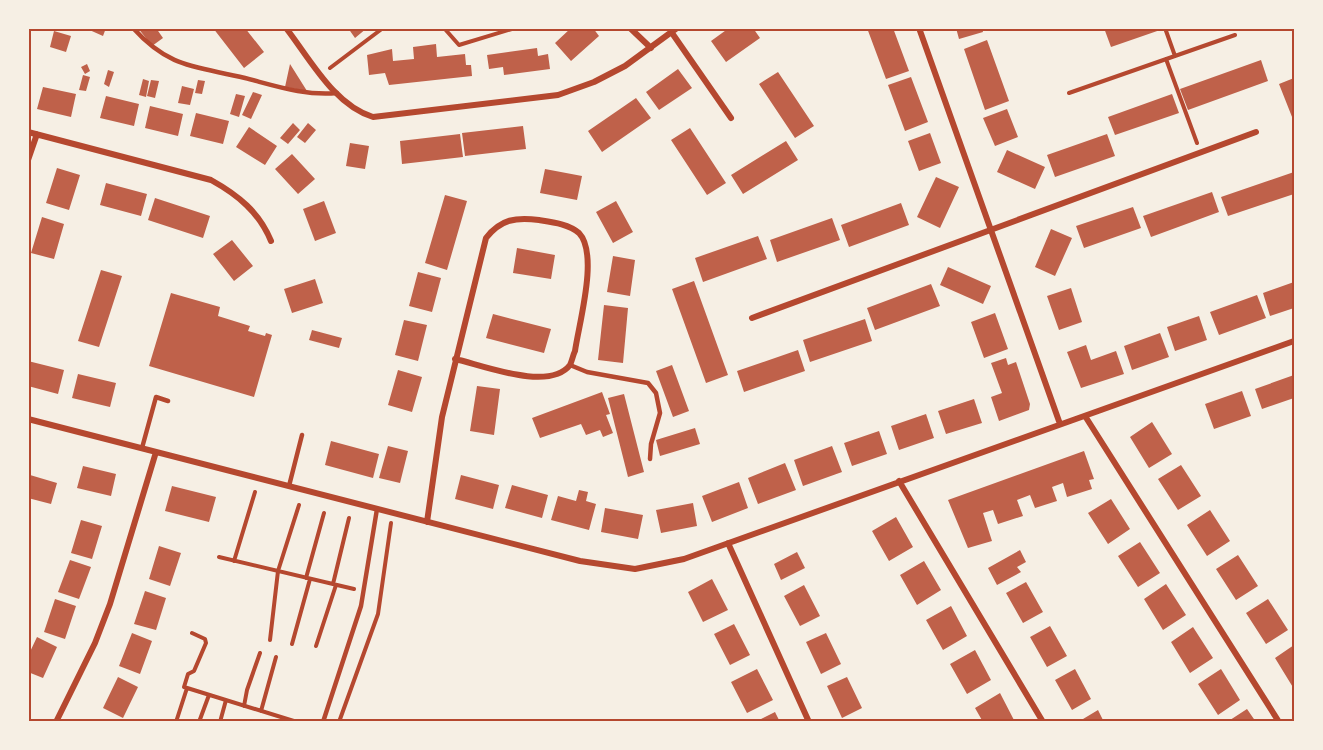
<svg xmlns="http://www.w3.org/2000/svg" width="1323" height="750" font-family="'Roboto Condensed',sans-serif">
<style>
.building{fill:#bf614a}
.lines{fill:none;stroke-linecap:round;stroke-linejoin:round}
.path{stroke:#b5482f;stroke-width:4}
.service{stroke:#b5482f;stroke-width:4.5}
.minor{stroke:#b5482f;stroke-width:6}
.neatline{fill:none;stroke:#b5482f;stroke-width:2}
</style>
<rect width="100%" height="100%" fill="#f6efe4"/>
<path class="building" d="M85,28H106L103,36Z
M138,28H156L163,38L152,46Z
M213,28H245L264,52L244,68Z
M348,28H367L355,38Z
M571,28H593L599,36L571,61L555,43Z
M753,28L760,38L726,62L711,41L729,28Z
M867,28H893L909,71L886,79Z
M956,28H982L983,32L959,39Z
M1104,28H1163V29L1111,47Z
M54,31L71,36L66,52L50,47Z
M987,40L1009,101L985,110L964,49Z
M436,44L437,57L465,54L466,65H471L472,76L389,85L385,73L369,75L367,55L392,49L393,61L414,59L413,47Z
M537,48L538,56L548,54L550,69L504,75L503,67L489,69L487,55Z
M1261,60L1268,81L1188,110L1180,89Z
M87,64L90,71L85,74L81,67Z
M290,64L307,91L285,87Z
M678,69L692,88L659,110L646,92Z
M108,70L114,72L109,87L104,84Z
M778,72L814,126L795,138L759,84Z
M83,75L90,77L86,91L79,90Z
M911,77L928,122L905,131L888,85Z
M1294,78V122L1279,84Z
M143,79L149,81L146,97L139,95Z
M151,80L159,81L155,98L147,96Z
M198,80L205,81L202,94L195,93Z
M182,86L194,89L190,105L178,103Z
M43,87L76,94L71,117L37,109Z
M253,92L262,95L251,119L242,115Z
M236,94L245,96L239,117L230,114Z
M1172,94L1179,113L1115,135L1108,117Z
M106,96L139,104L134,126L100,118Z
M636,98L651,118L602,152L588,131Z
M150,106L183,114L178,136L145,128Z
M1007,109L1018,137L995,146L983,118Z
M196,113L229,121L223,144L190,136Z
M293,123L300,130L288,144L280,138Z
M308,123L316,130L305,143L297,137Z
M523,126L526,149L465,156L462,133Z
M249,127L277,146L265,165L236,147Z
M690,128L726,183L707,195L671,140Z
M930,133L941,163L919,171L908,141Z
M460,134L463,157L402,164L400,141Z
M1107,134L1115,156L1055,177L1047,155Z
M786,141L798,160L743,194L731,175Z
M350,143L369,146L365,169L346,166Z
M1007,150L1045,167L1035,189L997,172Z
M292,154L315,179L298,194L275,169Z
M57,168L80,175L69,210L46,203Z
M545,169L582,176L577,200L540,193Z
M1294,172V194L1228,216L1221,197Z
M936,177L959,187L940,228L917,217Z
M106,183L147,194L141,216L100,205Z
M1212,192L1219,212L1151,237L1143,216Z
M445,195L467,201L447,270L425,263Z
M155,198L210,216L203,238L148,220Z
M324,201L336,233L315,241L303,209Z
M616,201L633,232L613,243L596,212Z
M901,203L909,225L849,247L841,225Z
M1133,207L1141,228L1084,248L1076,226Z
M42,217L64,224L54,259L31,253Z
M832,218L840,240L777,262L770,240Z
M1051,229L1072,238L1055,276L1035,267Z
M758,236L767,259L703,282L695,258Z
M232,240L253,266L234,281L213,254Z
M517,248L555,255L551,279L513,273Z
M613,256L635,260L630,296L607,292Z
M948,267L991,286L983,304L940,285Z
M101,270L122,276L99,347L78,341Z
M418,272L441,278L432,312L409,306Z
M315,279L323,303L292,313L284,289Z
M694,281L728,375L706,383L672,289Z
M1294,282V308L1270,316L1263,293Z
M931,284L940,306L875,330L867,308Z
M1071,288L1082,322L1059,330L1047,296Z
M171,293L220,307L218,316L250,326L248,331L265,336L266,333L272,335L254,397L149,366Z
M1257,295L1266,318L1219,335L1210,312Z
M604,305L628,308L623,363L598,360Z
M995,313L1008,349L984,358L971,322Z
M493,314L551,329L544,353L486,338Z
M1199,316L1207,340L1175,351L1167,327Z
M865,319L872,341L810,362L803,340Z
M404,320L427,325L418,361L395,355Z
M312,330L342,338L339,348L309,340Z
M1160,333L1169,357L1132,370L1124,346Z
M1086,345L1091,360L1116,351L1124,374L1081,388L1067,352Z
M798,350L805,371L744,392L737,371Z
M1006,358L1008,365L1016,362L1030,404L1029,410L999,421L991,397L1002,393L991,363Z
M28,361L64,370L58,394L28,386Z
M672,365L689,411L673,417L656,371Z
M398,370L422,377L412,412L388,405Z
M78,374L116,383L110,407L72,398Z
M1294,375V398L1262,409L1255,389Z
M477,386L500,389L494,435L470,431Z
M1242,391L1251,416L1214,429L1205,404Z
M602,392L610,414L606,415L613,433L603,437L600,430L586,435L581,424L540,438L532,418Z
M624,394L644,472L628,477L608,398Z
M974,399L982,423L946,434L938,411Z
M926,414L934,438L899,450L891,426Z
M1152,422L1172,454L1149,468L1130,437Z
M695,428L700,444L660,456L656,440Z
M879,431L887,454L852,466L844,443Z
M331,441L379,454L373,478L325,465Z
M388,446L408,451L400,483L379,478Z
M832,446L842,472L803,486L794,460Z
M1084,451L1094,479L1089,480L1092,489L1067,497L1063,483L1052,487L1057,501L1035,508L1030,495L1017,500L1023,516L998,524L993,510L983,513L992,541L968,548L948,500Z
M785,463L796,490L758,504L748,478Z
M1181,465L1201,496L1178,510L1158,479Z
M83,466L116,474L111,496L77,488Z
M30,475L57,483L51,504L28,498Z
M461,475L499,485L493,509L455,499Z
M739,482L748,508L712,522L702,496Z
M512,485L548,495L542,518L505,508Z
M172,486L216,497L209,522L165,511Z
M579,490L588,492L586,501L596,504L589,530L551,520L558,496L576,501Z
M1111,499L1130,529L1108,544L1088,513Z
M693,503L697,526L661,533L656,510Z
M605,508L643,515L638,539L601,532Z
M1210,510L1230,541L1207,556L1187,525Z
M896,517L913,547L889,561L872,531Z
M81,520L102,526L92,559L71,553Z
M1140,542L1160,573L1138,587L1118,556Z
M159,546L181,553L170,586L149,579Z
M1020,550L1026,562L1017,567L1021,572L997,585L988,568Z
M797,552L805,568L781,580L774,564Z
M1238,555L1258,586L1236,600L1216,569Z
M70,560L91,567L79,599L58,592Z
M924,561L941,590L917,605L900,575Z
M712,579L728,610L703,622L688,592Z
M1026,582L1043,612L1023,623L1006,593Z
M1166,584L1186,615L1163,630L1144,599Z
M804,585L820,616L800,626L784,596Z
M145,591L166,598L156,630L134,624Z
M55,599L76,606L65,639L44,632Z
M1268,599L1288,630L1266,644L1246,613Z
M951,606L967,636L943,650L926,620Z
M734,624L750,655L730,665L714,634Z
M1050,626L1067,656L1047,667L1030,637Z
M1193,627L1213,658L1190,673L1171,642Z
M132,633L152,641L140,674L119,666Z
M826,633L841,664L821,674L806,642Z
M37,637L57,647L43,678L28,672V656Z
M1294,645V689L1275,658Z
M975,650L991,680L967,694L950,664Z
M757,669L773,700L747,713L731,682Z
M1075,669L1091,699L1072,710L1055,680Z
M1221,669L1240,700L1218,715L1198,684Z
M118,677L138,687L123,718L103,708Z
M847,677L862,708L842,718L827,686Z
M1000,693L1015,722H983L975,708Z
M1247,709L1256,722H1227Z
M1098,710L1104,722H1078Z
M775,712L780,722H755Z"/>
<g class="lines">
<path class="path" d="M444,28L459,45L515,28
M1165,28L1175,56
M1166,59L1197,143
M330,68L383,28
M1069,93L1235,35
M219,557L354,589
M234,561L255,492
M306,578L324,513
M333,584L349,518
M192,633L205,639L206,643L194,671L188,674L184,687L297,722
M270,640L278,571L299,505
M292,644L310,579
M316,646L336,585
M244,706L247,690L260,653
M261,711L276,657
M176,722L187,688
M199,722L209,695
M220,722L226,700
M339,722L378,614L391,523"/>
<path class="service" d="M133,28C170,69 196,66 245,78C276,86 305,96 337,93
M570,365L587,372L648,383L656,393L660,413L651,444L650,459
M142,448L156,397L168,401
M289,486L302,435
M323,722L361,606L377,509"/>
<path class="minor" d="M286,28C310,59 334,105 373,117L558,95L594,82L625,66L677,28
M630,28L651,48
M919,28L1060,424
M672,33L731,118
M28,132L211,180C238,195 259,212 271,241
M28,160L37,134
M752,318L1256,132
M1085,416L1279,722
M28,419L580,561L635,569L684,559L1294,341
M899,481L1043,722
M427,522L442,417L486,238C501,219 516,217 539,220C552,222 569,224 579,233C599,254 579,323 575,351C573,355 572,361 570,365C549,392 482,365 455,359
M728,543L809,722
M56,722L95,643L110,604L156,452"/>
</g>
<rect width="1323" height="750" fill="none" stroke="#f6efe4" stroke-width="60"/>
<rect x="30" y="30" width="1263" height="690" class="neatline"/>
</svg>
